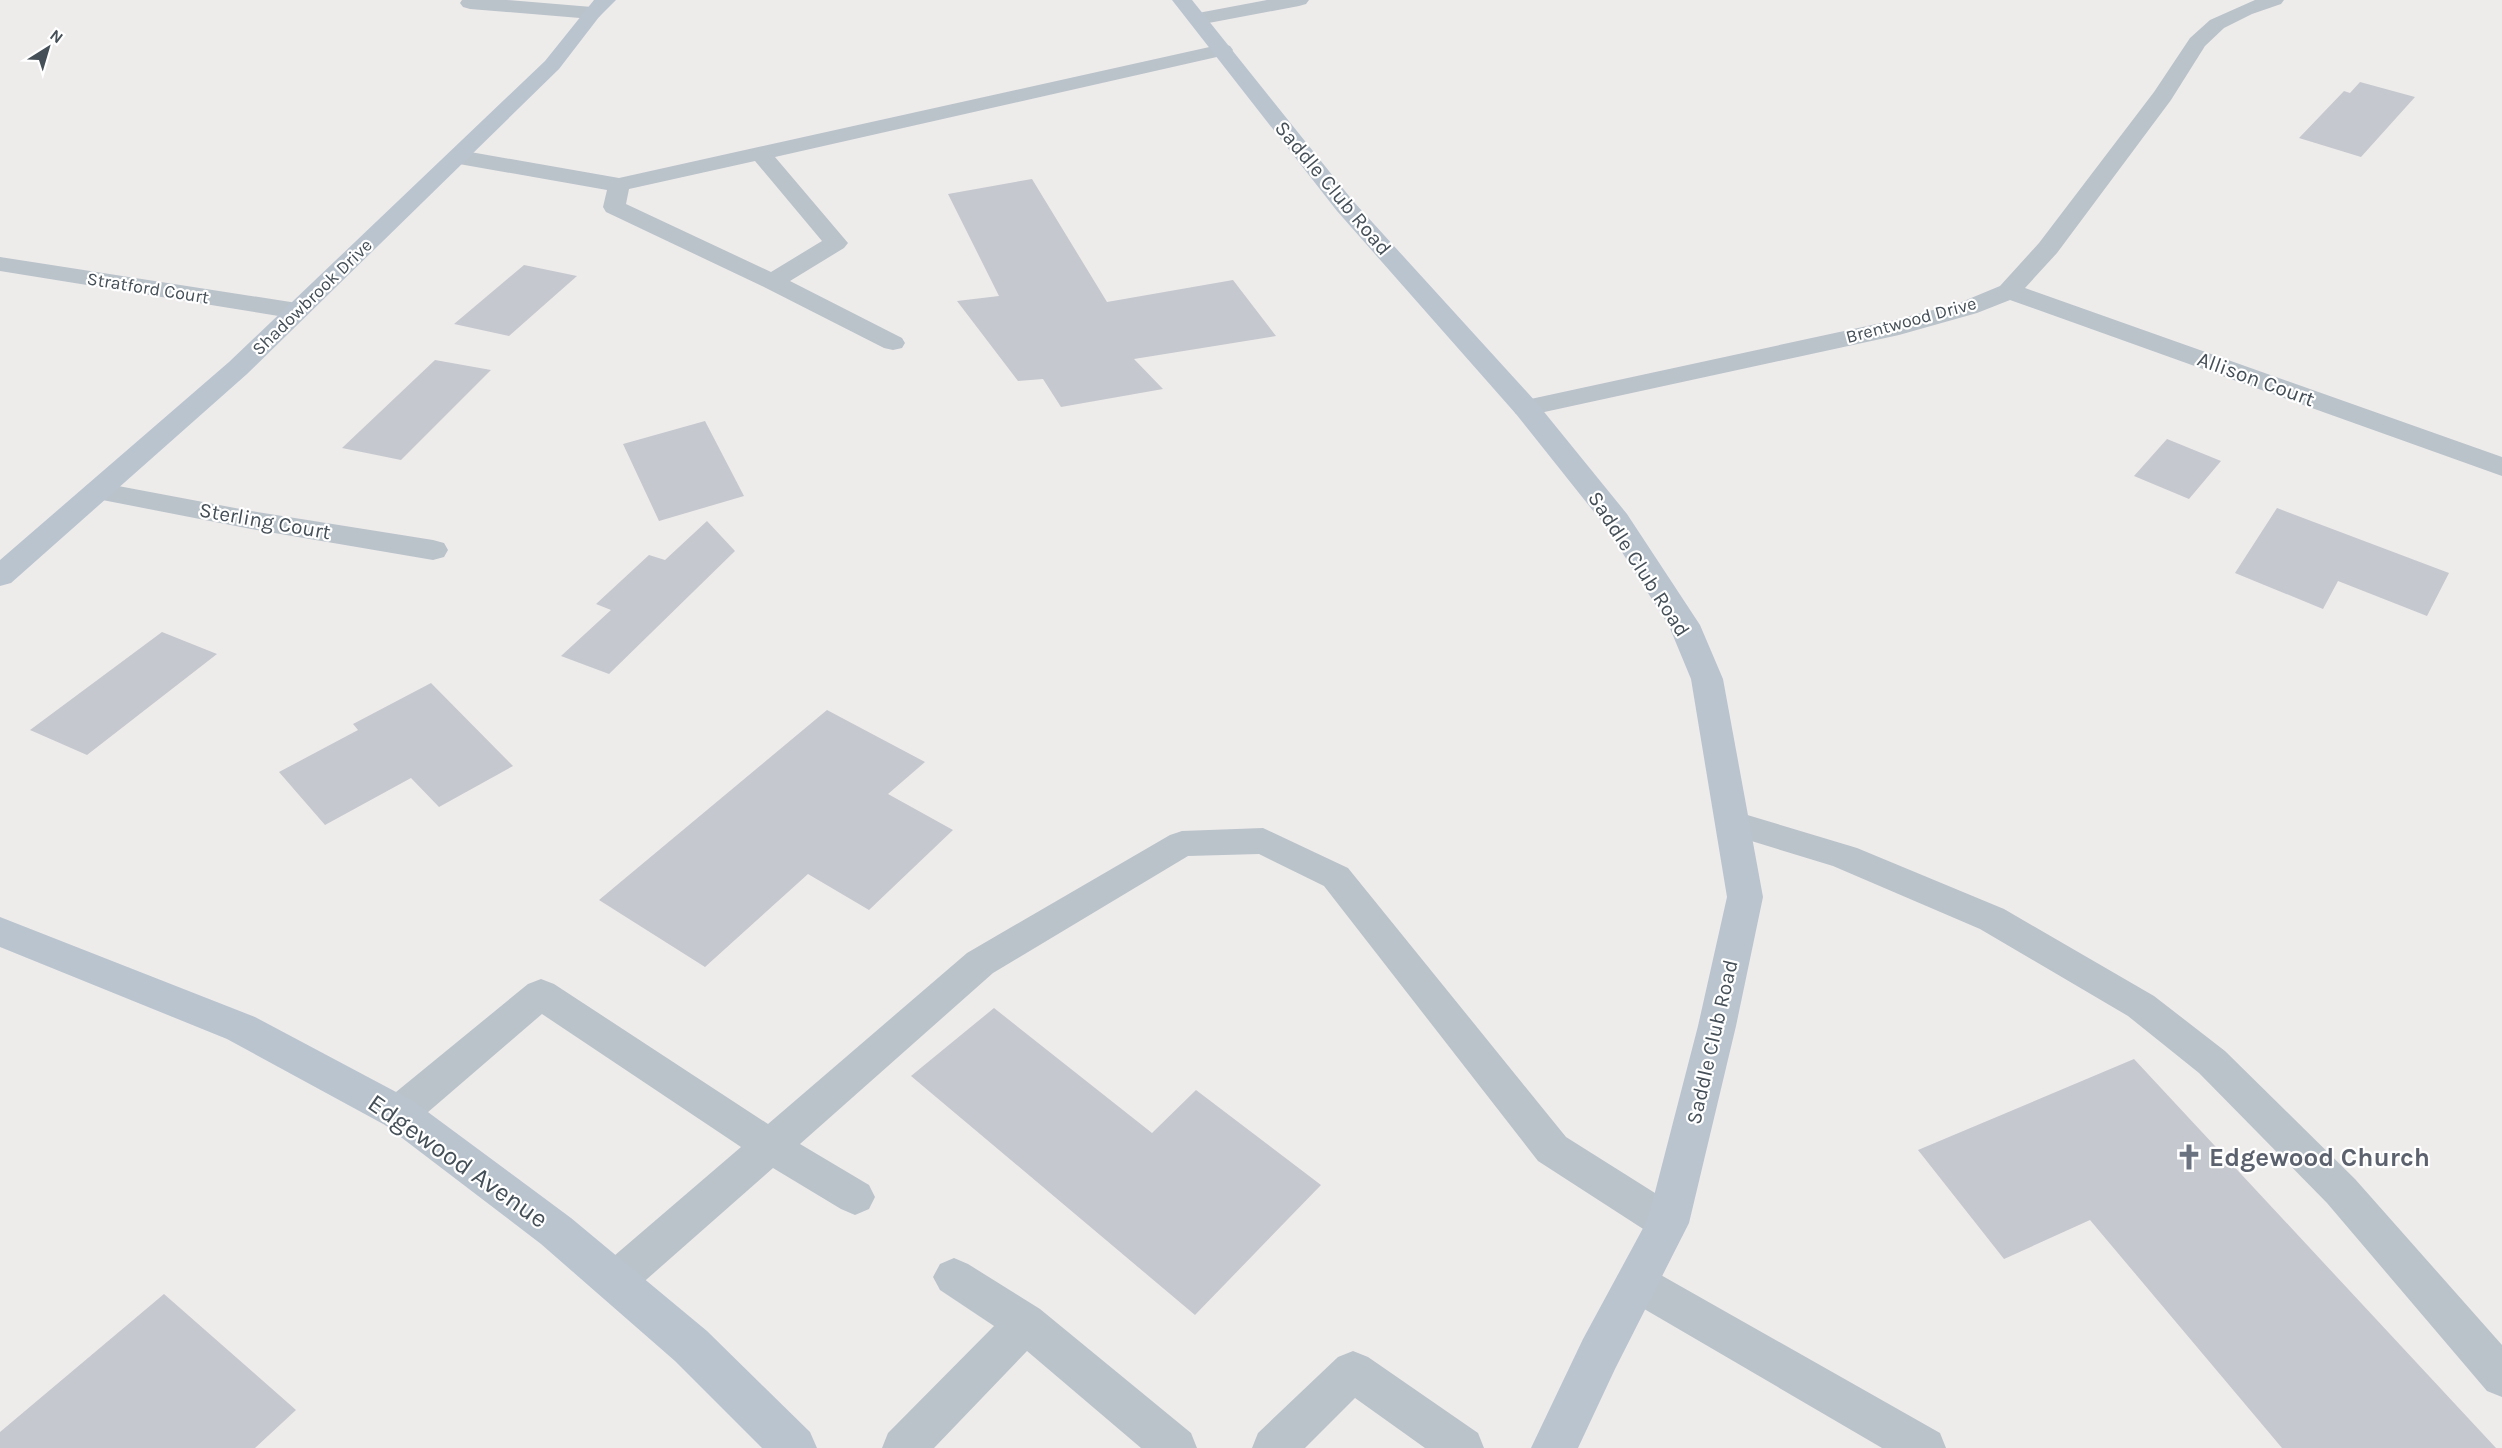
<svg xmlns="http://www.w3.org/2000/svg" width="2502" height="1448" font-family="Karla,sans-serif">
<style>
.building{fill:#c5c8ce}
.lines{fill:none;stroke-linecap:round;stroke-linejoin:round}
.lane{fill:#bac3ca;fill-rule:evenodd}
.street{fill:#bac3ca;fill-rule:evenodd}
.secondary{fill:#bac4cf;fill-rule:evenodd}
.labels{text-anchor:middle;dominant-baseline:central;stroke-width:4.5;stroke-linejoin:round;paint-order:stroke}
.far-street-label{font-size:18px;fill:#454f57;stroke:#fff}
.street-label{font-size:21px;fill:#454f57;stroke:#fff}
.near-worship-label{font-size:26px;font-weight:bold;fill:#5b616d;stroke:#fff;text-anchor:start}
.near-street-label{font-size:26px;fill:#454f57;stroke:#fff}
</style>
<rect width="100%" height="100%" fill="#eeebeb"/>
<path class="building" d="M2360,82L2415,97L2361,157L2299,138L2344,91L2350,93Z
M1032,179L1107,302L1233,280L1276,336L1134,359L1163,389L1061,407L1043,379L1018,381L957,301L999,296L948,194Z
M524,265L577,276L509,336L454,324Z
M435,360L491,370L401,460L342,448Z
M705,421L744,496L659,521L623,444Z
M2167,439L2221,461L2189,499L2134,476Z
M2277,508L2449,573L2427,616L2338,581L2323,609L2235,573Z
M707,521L735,551L609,674L561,656L611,610L596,604L649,555L665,560Z
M162,632L217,654L87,755L30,730Z
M431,683L513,766L439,807L411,778L325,825L279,772L358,730L353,724Z
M827,710L925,762L888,794L953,830L869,910L808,874L705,967L599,900Z
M994,1008L1152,1133L1196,1090L1321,1185L1195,1315L911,1076Z
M2134,1059L2496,1448H2282L2090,1220L2004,1259L1918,1150Z
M164,1294L296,1410L255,1448H0V1432Z"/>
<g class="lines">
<path class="lane" d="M1223,44L1230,46L1233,50L1230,54L775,157L848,243L844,248L790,281L902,338L905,343L902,348L893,350L884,348L764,287L606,212L603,207L607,190L459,164L451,162L448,157L451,152L459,150L619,178ZM755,161L822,241L771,272L626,204L629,189Z
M1734,811L1857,848L2004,909L2154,996L2225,1051L2355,1179L2502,1345V1397L2487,1391L2327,1203L2199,1073L2128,1016L1980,929L1833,866L1722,832L1717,823L1722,814Z
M1263,828L1348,868L1566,1137L1682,1210L1688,1223L1682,1236L1668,1241L1654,1236L1538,1161L1324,886L1259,854L1188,856L993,973L800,1144L869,1185L875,1197L869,1209L855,1215L841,1209L773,1168L630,1294L615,1300L600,1294L594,1281L600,1268L741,1147L542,1014L413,1125L399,1129L385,1125L380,1113L385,1101L528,984L541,979L554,984L768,1124L967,953L1170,835L1182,831Z
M954,1258L968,1264L1040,1309L1191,1433L1197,1448H1141L1027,1351L934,1448H882L888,1433L994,1326L940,1290L933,1277L940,1264Z
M1637,1264L1652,1270L1940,1433L1946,1448H1882L1622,1296L1616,1283L1622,1270Z
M1353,1351L1368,1357L1478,1433L1484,1448H1425L1355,1398L1305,1448H1252L1258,1433L1338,1357Z"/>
<path class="street" d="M462,0H507L592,7L599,9L602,13L599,17L592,19L470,9L463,7L460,3Z
M1267,0H1309L1306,4L1299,6L1198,25L1191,23L1188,19L1191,15L1198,13Z
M2255,0H2284L2281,4L2252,14L2224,28L2205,46L2171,100L2057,253L2025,288L2502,457V476L2010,300L1977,313L1899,335L1526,416L1516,414L1512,408L1516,402L1526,400L1895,320L1959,303L2000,286L2039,243L2154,92L2190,38L2210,20Z
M0,257L297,303L306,306L310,311L306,316L297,319L0,271Z
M97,482L251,511L433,540L444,543L448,550L444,557L433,560L251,529L87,497L83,491L87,485Z"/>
<path class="secondary" d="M594,0H616L599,17L559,69L247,374L11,583L0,586V560L229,362L545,61Z
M1172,0H1192L1353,201L1536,402L1627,514L1700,625L1723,679L1763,897L1736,1026L1689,1223L1615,1369L1578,1448H1531L1583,1339L1648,1219L1698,1026L1727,897L1691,679L1669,626L1606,527L1516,414L1337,211Z
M0,917L255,1017L413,1101L571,1218L707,1331L810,1432L817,1448H762L675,1361L541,1244L385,1125L227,1039L0,947Z"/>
</g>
<defs>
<g id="church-bare" transform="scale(2.07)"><path d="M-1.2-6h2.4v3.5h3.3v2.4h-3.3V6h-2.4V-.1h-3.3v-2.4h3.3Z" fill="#6b7280" stroke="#fff" stroke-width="2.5" paint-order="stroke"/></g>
</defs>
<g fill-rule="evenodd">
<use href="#church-bare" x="2189" y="1157"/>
</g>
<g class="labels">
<g class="far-street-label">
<text transform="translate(148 288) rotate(9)">Stratford Court</text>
<text transform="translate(312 297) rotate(-44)">Shadowbrook Drive</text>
<text transform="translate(1911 320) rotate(-15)">Brentwood Drive</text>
</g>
<g class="street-label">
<text transform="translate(1333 188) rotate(50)">Saddle Club Road</text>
<text transform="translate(2256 379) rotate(20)">Allison Court</text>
<text transform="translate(265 521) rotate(10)">Sterling Court</text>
<text transform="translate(1639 564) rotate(57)">Saddle Club Road</text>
<text transform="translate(1712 1042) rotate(-77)">Saddle Club Road</text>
</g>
<g class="near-worship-label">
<text x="2209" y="1157">Edgewood Church</text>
</g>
<g class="near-street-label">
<text transform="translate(458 1161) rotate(35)">Edgewood Avenue</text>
</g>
</g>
<g transform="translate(48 48) rotate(37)" stroke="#ffffff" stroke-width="4.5" paint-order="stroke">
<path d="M0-4.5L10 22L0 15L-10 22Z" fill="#454f57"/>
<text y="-9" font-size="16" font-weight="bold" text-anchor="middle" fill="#454f57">N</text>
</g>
</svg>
